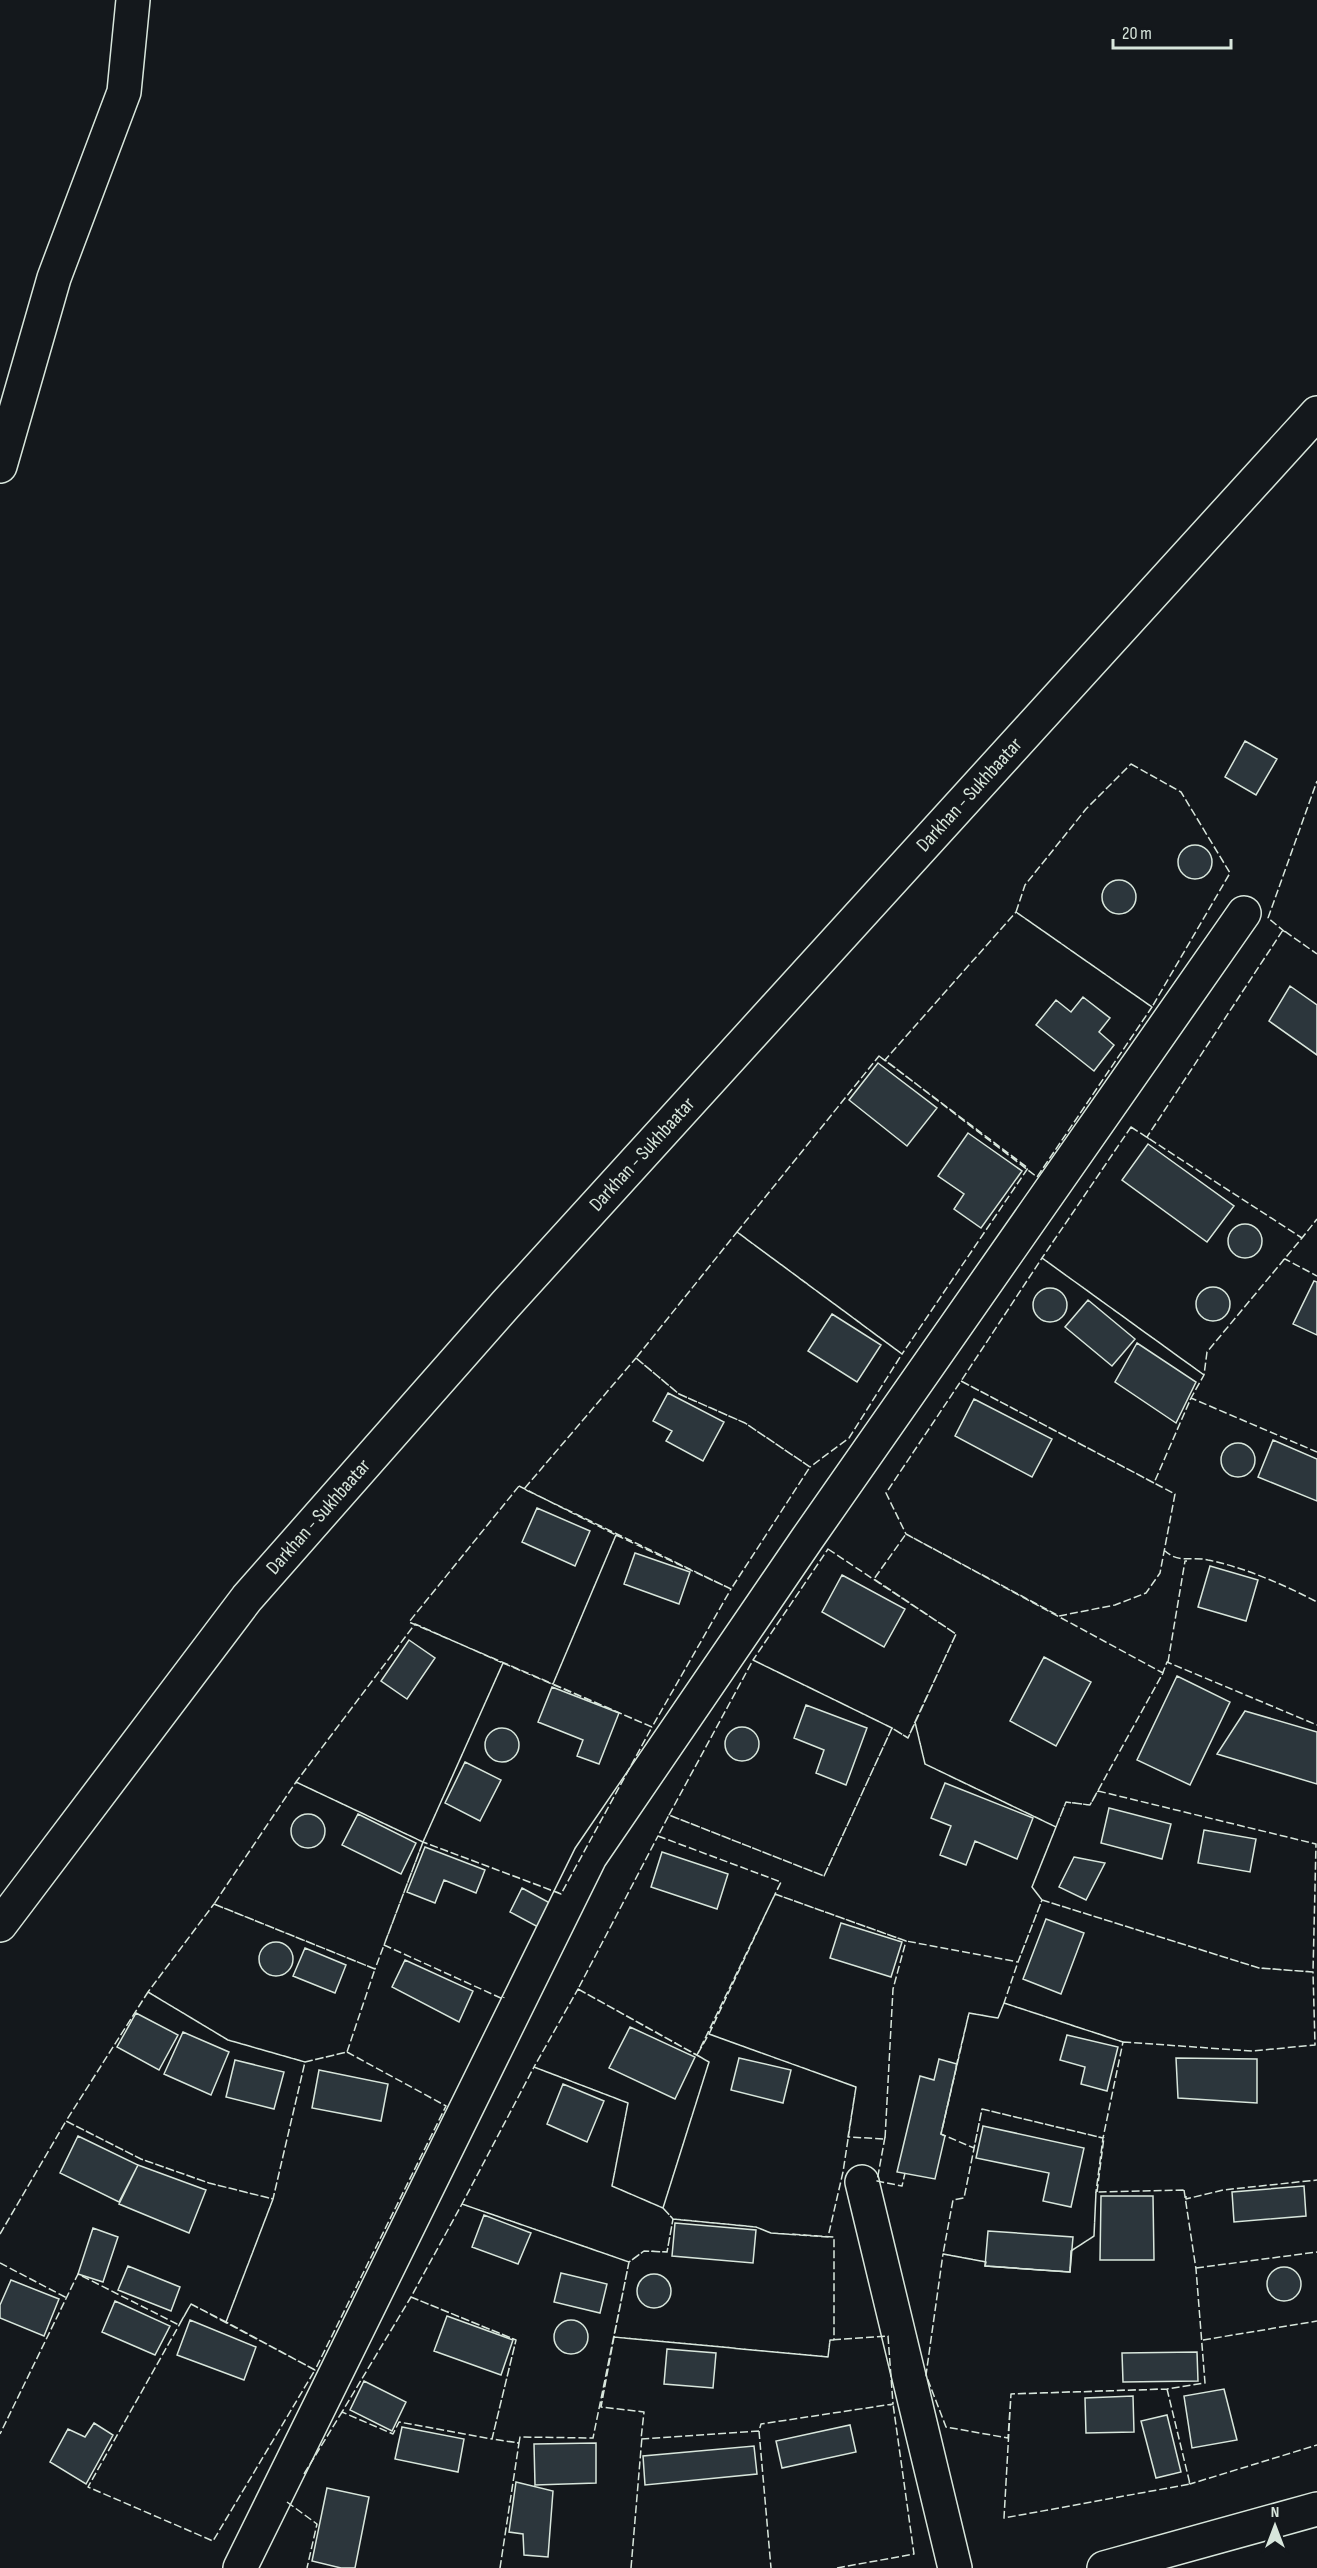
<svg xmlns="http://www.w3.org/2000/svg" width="1317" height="2568" font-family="'Sofia Sans Condensed',sans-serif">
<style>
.building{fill:#2c363c;stroke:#d8e6dc;stroke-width:1.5}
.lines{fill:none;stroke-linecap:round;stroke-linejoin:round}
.minor-casing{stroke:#d8e6dc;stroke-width:36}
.trunk-casing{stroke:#d8e6dc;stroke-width:36}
.minor{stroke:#14181c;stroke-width:33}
.trunk{stroke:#14181c;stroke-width:33}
.fence{stroke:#d8e6dc;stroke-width:1.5;stroke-dasharray:8 3;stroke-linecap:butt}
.labels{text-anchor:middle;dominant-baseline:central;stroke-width:4.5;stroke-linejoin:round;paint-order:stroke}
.street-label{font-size:20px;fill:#d8e6dc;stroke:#14181c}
</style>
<rect width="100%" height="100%" fill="#14181c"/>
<path class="building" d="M1245,741L1277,759L1256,795L1225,777Z
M1178 862a17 17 0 1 1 34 0a17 17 0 1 1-34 0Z
M1102 897a17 17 0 1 1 34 0a17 17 0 1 1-34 0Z
M1290,986L1317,1005V1055L1269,1021Z
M1083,997L1110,1018L1099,1032L1114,1045L1094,1071L1036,1025L1056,1000L1071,1012Z
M878,1063L937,1108L907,1146L849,1100Z
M968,1133L1022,1171L981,1228L954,1209L964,1194L938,1176Z
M1148,1144L1234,1206L1207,1242L1122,1180Z
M1228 1241a17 17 0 1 1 34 0a17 17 0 1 1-34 0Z
M1314,1281L1317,1282V1335L1293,1324Z
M1196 1304a17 17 0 1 1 34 0a17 17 0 1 1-34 0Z
M1033 1305a17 17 0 1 1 34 0a17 17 0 1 1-34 0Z
M1088,1300L1135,1339L1112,1366L1065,1327Z
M832,1314L881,1345L857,1382L808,1351Z
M1137,1343L1196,1382L1176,1423L1115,1382Z
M668,1393L724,1422L703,1461L666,1441L672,1431L653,1421Z
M974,1399L1052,1439L1032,1477L955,1436Z
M1273,1440L1317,1459V1501L1258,1477Z
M1221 1460a17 17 0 1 1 34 0a17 17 0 1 1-34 0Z
M537,1508L590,1531L575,1566L522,1542Z
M635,1553L690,1572L679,1604L624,1584Z
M1210,1566L1258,1580L1246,1621L1198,1607Z
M842,1575L905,1609L884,1647L822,1612Z
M409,1640L435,1658L407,1699L381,1681Z
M1044,1657L1091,1682L1056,1746L1010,1721Z
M1177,1676L1230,1702L1190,1785L1137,1760Z
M552,1687L619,1713L599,1764L577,1756L583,1740L538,1722Z
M806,1705L867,1728L846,1785L816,1773L824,1750L794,1738Z
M1245,1711L1317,1732V1784L1217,1754Z
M725 1744a17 17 0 1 1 34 0a17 17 0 1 1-34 0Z
M485 1745a17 17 0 1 1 34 0a17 17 0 1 1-34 0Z
M465,1762L501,1780L480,1821L445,1803Z
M945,1783L1033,1818L1017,1859L975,1841L966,1865L940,1855L951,1826L931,1818Z
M1109,1808L1171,1824L1162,1859L1101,1843Z
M358,1814L416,1843L401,1874L342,1845Z
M291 1831a17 17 0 1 1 34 0a17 17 0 1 1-34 0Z
M1204,1830L1256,1839L1250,1872L1198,1863Z
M425,1847L485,1870L476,1893L444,1880L435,1903L407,1892Z
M662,1852L728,1874L717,1909L651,1887Z
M1074,1857L1105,1863L1086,1900L1059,1887Z
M522,1888L550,1903L538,1927L510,1912Z
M1046,1919L1084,1933L1061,1994L1023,1979Z
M841,1923L902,1942L891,1977L830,1958Z
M259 1959a17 17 0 1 1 34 0a17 17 0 1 1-34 0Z
M305,1948L346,1965L335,1993L293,1976Z
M405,1960L473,1991L459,2022L392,1987Z
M136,2013L178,2035L159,2070L117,2047Z
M630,2027L695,2057L675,2099L609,2068Z
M183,2032L229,2052L211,2095L164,2074Z
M1067,2035L1118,2047L1107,2091L1081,2084L1085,2067L1060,2060Z
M739,2058L791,2070L783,2103L731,2090Z
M1176,2058L1257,2059V2103L1178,2098Z
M939,2059L957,2064L941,2134L945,2136L935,2179L897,2172L920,2076L934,2080Z
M235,2060L284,2072L274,2109L226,2097Z
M319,2070L388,2084L381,2121L312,2108Z
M563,2084L604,2101L587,2142L547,2124Z
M983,2126L1084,2148L1071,2207L1043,2201L1049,2173L976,2158Z
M78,2136L138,2165L119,2202L60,2173Z
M138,2165L206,2190L189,2233L119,2204Z
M1304,2186L1306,2216L1234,2222L1232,2192Z
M1101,2196H1153L1154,2260H1100Z
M484,2215L531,2233L518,2264L472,2247Z
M675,2223L756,2230L753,2263L672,2256Z
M93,2228L118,2237L103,2282L78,2274Z
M988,2231L1073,2237L1070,2272L985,2266Z
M128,2266L180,2287L171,2311L118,2290Z
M1267 2284a17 17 0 1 1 34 0a17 17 0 1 1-34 0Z
M561,2273L607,2284L600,2313L554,2302Z
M637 2291a17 17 0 1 1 34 0a17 17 0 1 1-34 0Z
M11,2280L59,2299L44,2336L0,2318V2305Z
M115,2301L170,2326L155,2355L102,2332Z
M447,2316L513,2340L501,2375L434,2351Z
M190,2320L256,2347L244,2380L177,2355Z
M554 2337a17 17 0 1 1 34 0a17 17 0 1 1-34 0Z
M667,2349L716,2353L713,2388L664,2384Z
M1197,2352L1198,2381L1123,2382L1122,2353Z
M364,2381L406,2402L392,2431L350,2410Z
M1224,2389L1237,2440L1192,2448L1184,2396Z
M1133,2396L1134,2432L1086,2433L1085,2398Z
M1167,2415L1181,2472L1156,2478L1141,2421Z
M94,2423L113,2435L86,2484L50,2462L68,2429L85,2437Z
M850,2425L856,2452L782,2468L776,2441Z
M402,2427L464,2439L458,2472L395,2459Z
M596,2443V2483L535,2485L534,2444Z
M754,2446L757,2474L645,2485L643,2456Z
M516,2482L553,2491L548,2557L524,2555L523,2534L509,2532Z
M327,2488L369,2497L355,2568H341L312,2561Z"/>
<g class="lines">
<g class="minor-casing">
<path id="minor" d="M0,466L54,278L124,92L133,0
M862,2182L955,2568
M240,2568L590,1857L807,1539L1244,913
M1104,2568L1317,2509"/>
</g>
<g class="trunk-casing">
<g id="trunk">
<path id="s1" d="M0,1925L247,1598L506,1304L1317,413"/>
</g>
</g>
<use href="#minor" class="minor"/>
<use href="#trunk" class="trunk"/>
<path class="fence" d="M1131,764L1181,792L1230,873L1152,1007L1016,912L1025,885L1086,809Z
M1016,912L1152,1007L1037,1177L885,1060Z
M1285,932L1268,918L1317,781
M879,1056L1028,1168L902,1354L737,1232Z
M1131,1127L1302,1238L1207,1352L1204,1375L1042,1258Z
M1149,1139L1147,1137L1283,930L1317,954
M737,1232L902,1354L849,1438L810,1467L745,1423L679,1394L636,1358Z
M1300,1237L1302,1238L1317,1219
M1042,1258L1204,1375L1191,1398L1154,1483L961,1381Z
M1283,1260L1285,1259L1317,1276
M636,1358L679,1394L745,1423L810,1467L731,1589L524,1489Z
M961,1381L1175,1494L1160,1573L1146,1593L1115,1605L1059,1616L906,1534L886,1493Z
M1190,1400L1191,1398L1317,1452
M519,1486L616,1535L553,1684L409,1622Z
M906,1534L1163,1673L1090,1805L1066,1802L1056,1827L925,1764L915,1722L956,1634L874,1579Z
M616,1535L731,1589L652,1727L553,1684Z
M828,1549L956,1634L908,1738L892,1728L753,1660Z
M1164,1550C1178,1564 1191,1556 1208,1560C1243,1567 1285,1585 1317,1602
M753,1660L892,1728L824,1876L669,1815Z
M1168,1662L1185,1561H1187
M503,1663L652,1727L561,1894L423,1842Z
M1162,1675L1167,1662L1317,1725
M915,1722L925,1764L1056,1827L1032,1887L1042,1900L1018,1962L906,1941L775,1894L781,1882L658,1836L669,1815L824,1876L892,1728L908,1738Z
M296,1782L423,1842L375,1969L214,1904Z
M1098,1791L1316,1844L1313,1972L1259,1968L1042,1900L1032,1887L1066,1802L1090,1805Z
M658,1836L781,1882L697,2055L578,1989Z
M423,1842L384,1945L503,1999L504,1997
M423,1842L503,1663L415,1624L296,1782L423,1842L559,1893
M775,1894L906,1941L893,1989L885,2139L848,2137L856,2087L709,2034Z
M1042,1900L1259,1968L1313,1972L1315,2045L1252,2051L1123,2042L1004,2003L1018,1962Z
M214,1904L375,1969L347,2052L305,2062L228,2040L148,1992Z
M578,1989L709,2062L663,2208L612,2186L628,2103L534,2067Z
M148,1992L228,2040L305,2062L273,2199L209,2183L141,2159L66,2121Z
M1004,2003L1123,2042L1103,2138L982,2109L974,2148L941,2134L969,2013L998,2018Z
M709,2034L856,2087L843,2172L828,2237L771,2233L756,2227L673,2219L663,2208L709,2062L697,2055Z
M347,2052L446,2106L315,2370L226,2322L273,2199L305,2062Z
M534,2067L628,2103L612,2186L663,2208L673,2219L667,2252L644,2251L629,2262L462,2204Z
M956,2067L969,2013L998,2018L1004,2003
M982,2109L1103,2138L1096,2192L1094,2236L1071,2251L1070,2272L985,2266L986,2262L943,2254L953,2200L964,2198Z
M885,2137L877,2181L902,2186L905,2173
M1184,2190L1196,2269L1205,2383L1167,2389L1011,2394L1008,2438L946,2427L926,2375L943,2254L986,2262L985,2266L1070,2272L1071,2251L1094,2236L1096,2192Z
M1097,2192L1104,2137
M1186,2196V2199L1223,2190L1317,2180
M462,2204L629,2262L593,2438L520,2437L519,2443L492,2439L516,2340L411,2297Z
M673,2219L756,2227L771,2233L834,2237V2340H830L828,2357L614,2337L629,2262L644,2251L667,2252Z
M0,2234L66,2121L141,2159L209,2183L273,2199L226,2322L191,2304L179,2325L78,2274L0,2434
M0,2263L67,2298
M1196,2268L1317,2252
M411,2297L516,2340L492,2439L399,2422L393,2434L342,2412Z
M191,2304L315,2370L213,2541L88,2487Z
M888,2336L893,2404L761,2424L759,2431L641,2439L644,2412L601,2407L614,2337L828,2357L830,2340Z
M1203,2340L1317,2321
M1167,2389L1190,2484L1004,2518L1011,2394Z
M759,2431L771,2568
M304,2474L342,2412L344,2413
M1189,2482L1190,2484L1317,2445
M287,2502L317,2524L307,2568
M500,2568L519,2443H517
M631,2568L642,2437
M837,2568L914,2554L893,2404L890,2405"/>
</g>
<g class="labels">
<g class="street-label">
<text stroke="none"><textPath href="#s1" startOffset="1490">Darkhan - Sukhbaatar</textPath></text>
<text stroke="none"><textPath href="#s1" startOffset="1004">Darkhan - Sukhbaatar</textPath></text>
<text stroke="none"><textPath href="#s1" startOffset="518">Darkhan - Sukhbaatar</textPath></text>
</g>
</g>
<g transform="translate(1275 2526)" stroke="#14181c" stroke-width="4.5" paint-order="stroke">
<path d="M0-4.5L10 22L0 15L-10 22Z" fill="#d8e6dc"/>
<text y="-9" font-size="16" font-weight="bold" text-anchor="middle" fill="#d8e6dc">N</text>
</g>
<path d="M1113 39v9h118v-9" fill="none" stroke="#d8e6dc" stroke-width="3"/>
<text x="1122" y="39" font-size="18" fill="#d8e6dc" stroke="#14181c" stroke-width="4.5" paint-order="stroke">20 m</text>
</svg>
